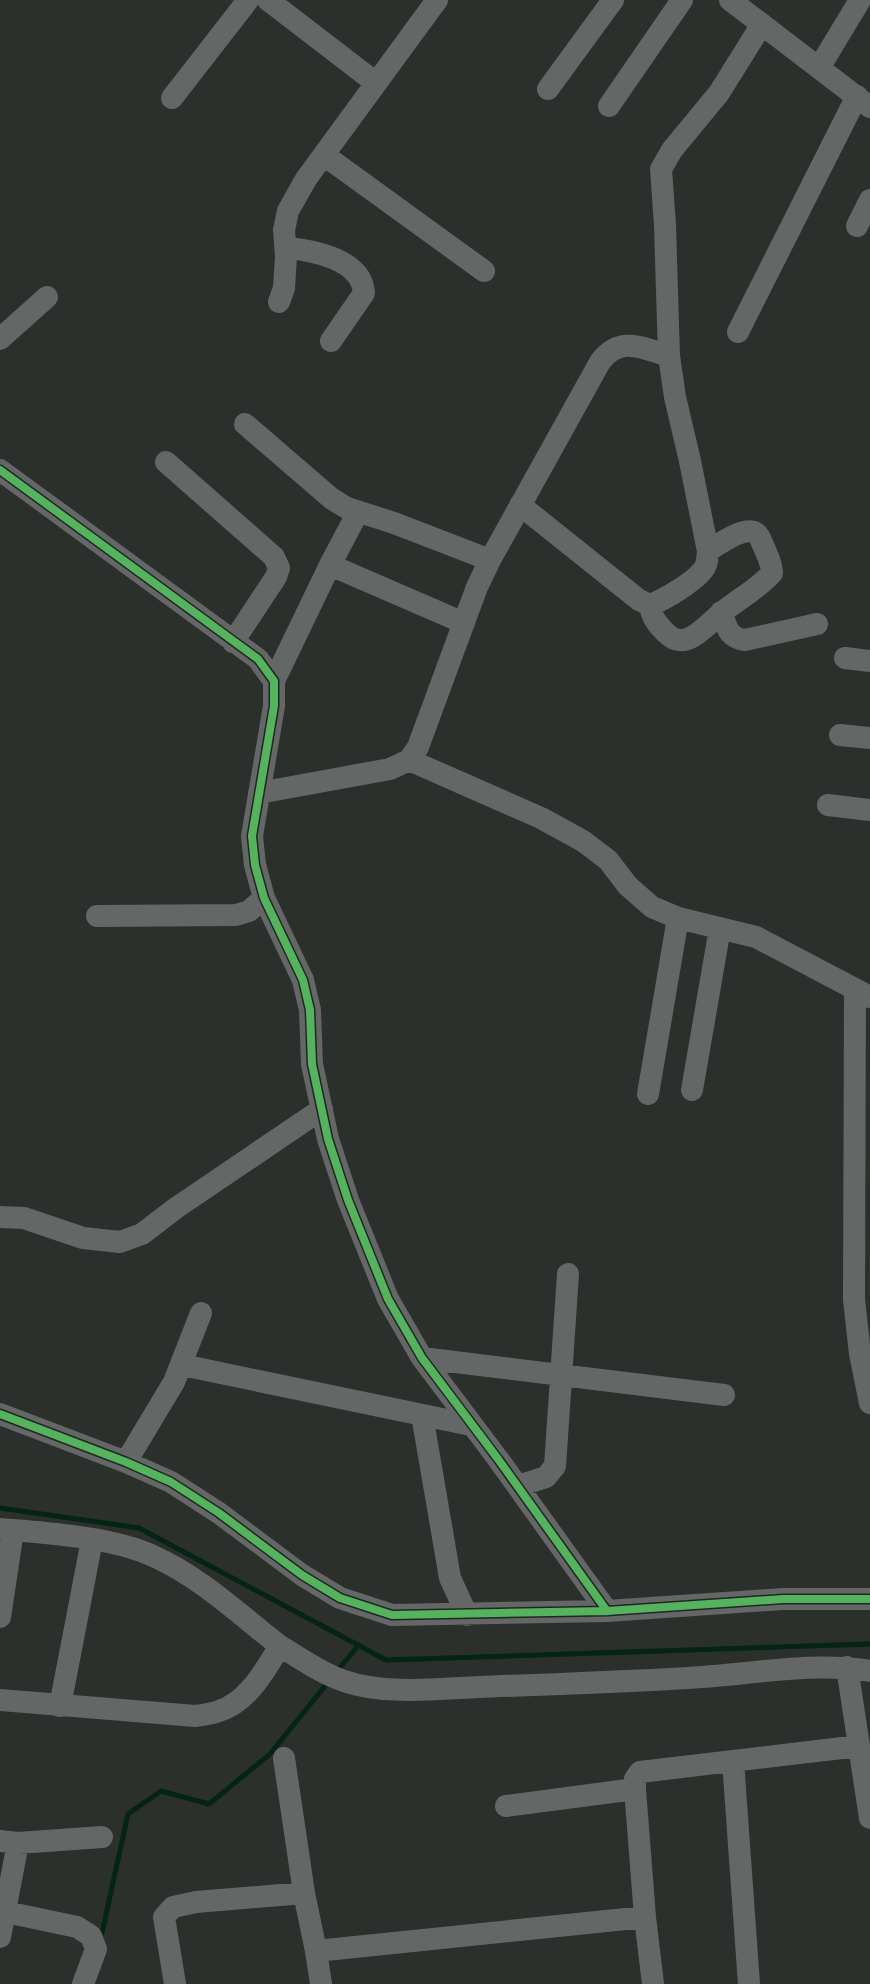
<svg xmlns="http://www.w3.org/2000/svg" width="870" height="1984" font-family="Mulish,sans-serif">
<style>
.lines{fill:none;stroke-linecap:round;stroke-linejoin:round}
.stream{stroke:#042414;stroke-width:5}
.minor{stroke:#646765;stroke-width:22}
.cycleway-casing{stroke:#1f2823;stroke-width:11}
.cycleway{stroke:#56b35d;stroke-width:8}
</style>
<rect width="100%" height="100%" fill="#2b302d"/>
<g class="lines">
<path class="stream" d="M0,1508L139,1528L386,1660L870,1644
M337,1671L359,1645
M102,1933L128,1814L161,1791L209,1804L270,1754L329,1681"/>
<path class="minor" d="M268,0L376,83
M730,0L870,107
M819,68L860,0
M548,89L613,0
M172,98L248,0
M609,106L682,0
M324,155L484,271
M857,226L870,200
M286,248C312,250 362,259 364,293L331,341
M279,302L284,288L286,257L284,230L288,211L306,179L437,0
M738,332L857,96
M0,339L47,297
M245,424L332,499L347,508L394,523L490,560
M166,462L274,557L279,568L276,577L233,642
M0,470L258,659L274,681V706L252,836L255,865L264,898L303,980L310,1010L312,1064L328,1139L348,1200L388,1299L422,1358L498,1459L607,1611
M520,505L639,600L650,605C664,600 694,582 703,570C708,564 707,558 708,551L690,461L675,397L669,356L665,225L661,169L672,150L719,93L762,24
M330,565L464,623
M650,605C652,618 657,624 666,633C687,654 707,623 724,611C740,598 759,588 772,573C772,563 767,555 763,545C761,541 760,536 756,533C745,525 718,545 708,551
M721,612C727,627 728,638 745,640L817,624
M845,658L870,661
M274,681L330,565L358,512
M840,735L870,738
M409,760L541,818L583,841L608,860L628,886L652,907L678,918L756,937L870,997
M259,793L390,769L409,760L418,747L477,587L490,560L600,362C620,335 642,348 669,356
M828,805L870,810
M97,916L236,915L249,911L264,898
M855,989L854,1299L860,1354L870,1403
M692,1090L720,928
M648,1094L678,918
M0,1217L24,1218L83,1238L120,1242L142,1234L176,1208L322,1109
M422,1358L724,1395
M182,1365L471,1425
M0,1414L126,1462L171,1482L219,1513L302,1575L340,1598L392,1615L607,1611L783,1599H870
M422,1415L450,1578L467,1615
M126,1462L174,1382L201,1313
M518,1486L546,1477L555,1466L568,1274
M0,1529C46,1533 112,1537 153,1556C199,1576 240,1615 280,1646C300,1658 322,1674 344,1681C384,1695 437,1689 479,1687C554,1684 628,1682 702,1677C758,1673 815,1662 870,1671
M0,1617L13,1530
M847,1667L870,1818
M0,1700L195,1716C203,1715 211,1714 219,1711C248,1702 265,1670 280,1646
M60,1706L92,1540
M284,1758L304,1893L316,1951L321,1984
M733,1761L749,1984
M635,1789V1779L640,1772L859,1746
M506,1806L635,1789L645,1917L653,1984
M0,1841L18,1843L102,1837
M6,1912L77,1927L91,1936L96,1949L83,1984
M0,1937L18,1843
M316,1951L645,1917
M175,1984L164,1917L173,1907L196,1902L304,1893"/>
<g class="cycleway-casing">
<path id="cycleway" d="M0,470L258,659L274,681V706L252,836L255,865L264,898L303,980L310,1010L312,1064L328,1139L348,1200L388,1299L422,1358L498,1459L607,1611
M0,1414L126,1462L171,1482L219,1513L302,1575L340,1598L392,1615L607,1611L783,1599H870"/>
</g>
<use href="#cycleway" class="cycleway"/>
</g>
</svg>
